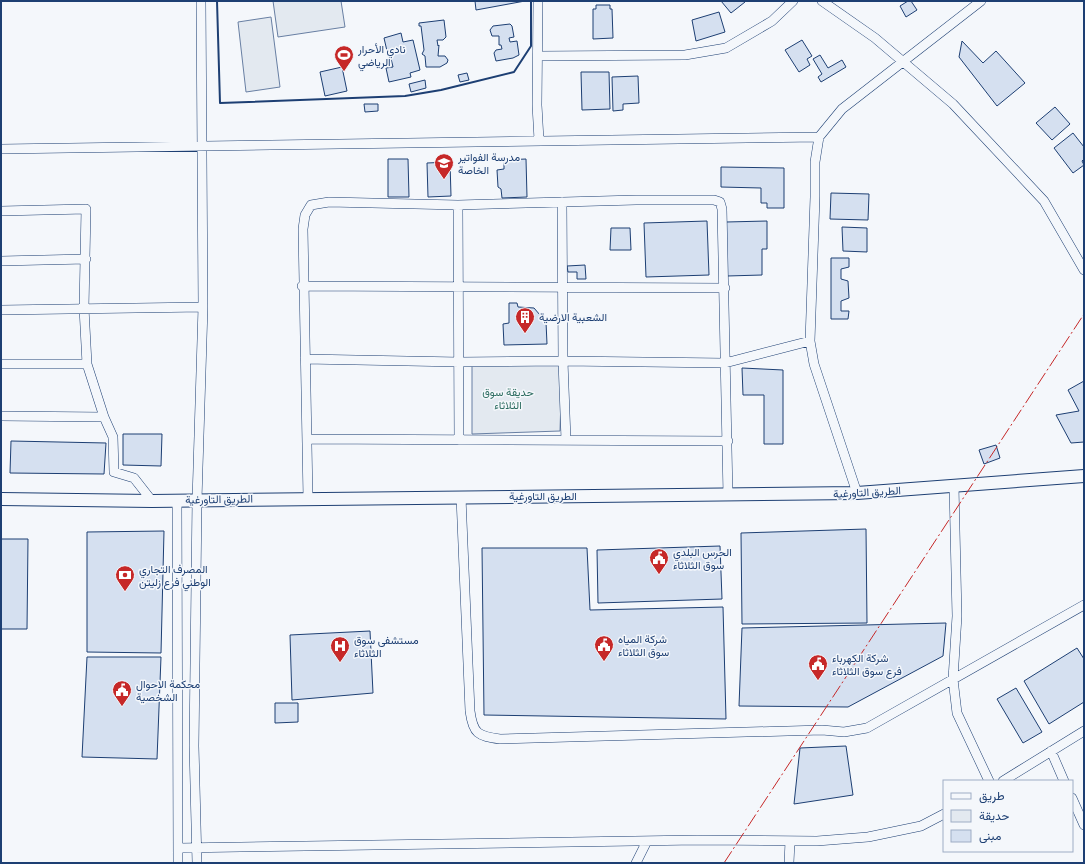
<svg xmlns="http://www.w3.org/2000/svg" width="1085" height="864" font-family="Ubuntu,Vazirmatn,sans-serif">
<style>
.green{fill:#e3e9f0;stroke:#687fa3}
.building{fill:#d5e0f0;stroke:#1d3f73}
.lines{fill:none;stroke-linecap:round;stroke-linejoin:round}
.minor-casing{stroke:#1d3f73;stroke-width:10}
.tertiary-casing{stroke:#1d3f73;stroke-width:14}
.minor{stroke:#f4f7fb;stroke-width:9}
.tertiary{stroke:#f4f7fb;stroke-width:12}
.wall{stroke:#1d3f73;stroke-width:2}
.power{stroke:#c62828;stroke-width:1;stroke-dasharray:14 3 2 3;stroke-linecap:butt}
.labels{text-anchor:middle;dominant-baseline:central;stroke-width:3;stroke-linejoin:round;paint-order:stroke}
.poi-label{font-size:11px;fill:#1d3f73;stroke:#f4f7fb;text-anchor:start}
.park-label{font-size:11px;fill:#2c6c60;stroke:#f4f7fb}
.street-label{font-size:11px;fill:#1d3f73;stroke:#f4f7fb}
</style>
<rect width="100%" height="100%" fill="#f4f7fb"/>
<path class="green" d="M273,1H341L345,27L278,37Z
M271,17L280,87L246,92L238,22Z
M472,364H562L560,431L472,434Z"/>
<path class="building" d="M475,1H525L476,10Z
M721,1H744L745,2L731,13Z
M908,1H911L917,10L906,17L900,6Z
M596,5H610V9H612L613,38L593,39V9H596Z
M719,12L725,32L696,41L692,20Z
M444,20L446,37L443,40H437L438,46L439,45L438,56H445L448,60L447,63L440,67H426L425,56L422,54L424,50L421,26H419V23Z
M510,24L512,26L514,37L509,38L510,42L517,41L519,55L513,58L496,61L494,53L496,50L502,49L501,45H499V36H492L490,30L493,26Z
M401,33L403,42L413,40L420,70L410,73L411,77L389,82L386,68L393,67L389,50L387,51L384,38Z
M802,40L812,56L807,59L810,65L799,72L785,50Z
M962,41L983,63L996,51L1025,83L997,106L959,57Z
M820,55L828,68L842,60L846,67L821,82L818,77L822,74L813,59Z
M342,67L347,91L325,96L320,72Z
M581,72H609L610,109L582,110Z
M467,73L469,80L460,82L458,75Z
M638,76L639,103L623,104V110L613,111L612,77Z
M425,80L426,88L411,92L409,84Z
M364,104H378V111L365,112Z
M1055,107L1070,124L1052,140L1036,123Z
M1073,133L1084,147V159L1082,161L1084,165L1073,173L1054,148Z
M388,159H408L409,197H388Z
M526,159L527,197L502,198L501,189L498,187L497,170L504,169V160Z
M450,162L451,196L428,197L427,163Z
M721,167L784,168V208H767V203H761V188L721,187Z
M831,193L869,194L868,220L830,219Z
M707,221L709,275L646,277L644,223Z
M767,221V249H762V275L727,276L726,222Z
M842,227L867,228V252L843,251Z
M611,228H630L631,250H610Z
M831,258H849V267L841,269V279L848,281L849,298L841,301V311H849L848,319H831Z
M585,265L586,279H577V272H568L567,266Z
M509,303H517L518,307L534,308L546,322L547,344L504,345L503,324L509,323Z
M742,368L783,370V444H764V395H743Z
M1084,381V442L1071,443L1056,415L1079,411L1068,390Z
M123,434H162L161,466L123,465Z
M11,441L106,443L104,474L10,473Z
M996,445L1000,458L984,464L979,450Z
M866,529L867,623L742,624L741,533Z
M164,531L161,653L87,652V532Z
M1,539H28L27,629H1Z
M720,546L722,599L598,603L597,550Z
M482,548H587L590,610L723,607L726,719L484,715Z
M946,623L943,656L848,707L739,706L742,628Z
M370,631L373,693L292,700L290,635Z
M1077,648L1084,659V702L1049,724L1024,681Z
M87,657H161L157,759L82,757Z
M1016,688L1042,732L1023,743L997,699Z
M275,703H298V722L275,723Z
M846,746L853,795L794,804L800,748Z"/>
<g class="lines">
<g class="minor-casing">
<path id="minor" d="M538,1L537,105L539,140
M822,1L875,38L953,104L1044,201L1084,270
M538,56L685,55L726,48L772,21L793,1
M1,149L819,137
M562,202L563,361L566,440
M458,205L459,440
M1,211L86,209L84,308L87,364L104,417L113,437L114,472L134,478L152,501
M1,261L86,259
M302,286L725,288
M1,310L203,307
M305,359L459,362L563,361L725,363L810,341
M1,364H87
M1,416L104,417
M307,439L728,441
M954,486L957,616L953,679L957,713L989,781
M857,493L814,364L810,341L815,197V162L819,137L842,109L981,1
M461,497L470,711C473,734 478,736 500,739L822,730L844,732L867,728L1084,605
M308,498L303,229L305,215L311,205L329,202L458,205L636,200H714L720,202L722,209L728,495
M177,500L178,863
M1051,751L1064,781
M1003,781L1084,731
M1072,798L1084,825
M179,848L697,840L817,841L868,837L921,826L944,814
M197,863L194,746L197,500L203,307L201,1
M636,863L647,841
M789,863L790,841"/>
</g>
<g class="tertiary-casing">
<path id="tertiary" d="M1,499L152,501L857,493L1084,476"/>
</g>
<use href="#minor" class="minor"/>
<use href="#tertiary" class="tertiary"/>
<path class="wall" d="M217,1L220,103L405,96L441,90L514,72L531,46V1"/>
<path class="power" d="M724,863L1084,314"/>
</g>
<defs>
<g id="stadium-pin" transform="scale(1)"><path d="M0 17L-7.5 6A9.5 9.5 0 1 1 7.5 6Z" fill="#c62828" stroke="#f4f7fb"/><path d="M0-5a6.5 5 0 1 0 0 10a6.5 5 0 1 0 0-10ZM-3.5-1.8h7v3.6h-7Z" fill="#fff"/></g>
<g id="school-pin" transform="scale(1)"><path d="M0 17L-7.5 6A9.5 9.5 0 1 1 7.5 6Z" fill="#c62828" stroke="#f4f7fb"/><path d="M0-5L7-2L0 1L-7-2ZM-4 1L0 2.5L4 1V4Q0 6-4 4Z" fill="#fff"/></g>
<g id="building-pin" transform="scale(1)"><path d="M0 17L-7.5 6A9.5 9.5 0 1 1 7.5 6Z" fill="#c62828" stroke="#f4f7fb"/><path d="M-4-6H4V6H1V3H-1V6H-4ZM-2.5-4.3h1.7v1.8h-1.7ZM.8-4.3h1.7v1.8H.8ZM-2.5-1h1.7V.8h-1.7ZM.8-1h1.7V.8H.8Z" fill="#fff"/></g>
<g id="civic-pin" transform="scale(1)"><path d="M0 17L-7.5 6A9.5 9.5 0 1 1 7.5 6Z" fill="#c62828" stroke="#f4f7fb"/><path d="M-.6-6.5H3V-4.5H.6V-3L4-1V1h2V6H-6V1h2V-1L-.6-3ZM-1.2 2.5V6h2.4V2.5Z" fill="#fff"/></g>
<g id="bank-pin" transform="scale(1)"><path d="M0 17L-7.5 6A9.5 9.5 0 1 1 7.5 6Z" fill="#c62828" stroke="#f4f7fb"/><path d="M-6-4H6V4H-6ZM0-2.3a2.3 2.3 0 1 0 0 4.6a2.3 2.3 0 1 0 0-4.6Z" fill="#fff"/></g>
<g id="hospital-pin" transform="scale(1)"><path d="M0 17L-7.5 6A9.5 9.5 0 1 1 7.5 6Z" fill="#c62828" stroke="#f4f7fb"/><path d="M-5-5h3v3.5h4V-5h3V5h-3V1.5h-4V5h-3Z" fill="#fff"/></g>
</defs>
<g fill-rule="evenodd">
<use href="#stadium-pin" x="344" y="55"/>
<use href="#school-pin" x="444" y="163"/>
<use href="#building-pin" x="525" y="317"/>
<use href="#civic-pin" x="659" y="558"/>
<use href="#bank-pin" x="125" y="575"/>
<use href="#civic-pin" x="604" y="645"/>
<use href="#hospital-pin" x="340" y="646"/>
<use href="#civic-pin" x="818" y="664"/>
<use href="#civic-pin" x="122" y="690"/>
</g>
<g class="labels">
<g class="poi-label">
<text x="358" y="49">نادي الأحرار<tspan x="358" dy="13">الرياضي</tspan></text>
<text x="458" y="157">مدرسة الفواتير<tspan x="458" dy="13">الخاصة</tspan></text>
<text x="539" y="317">الشعبية الارضية</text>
<text x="673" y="552">الحرس البلدي<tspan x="673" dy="13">سوق الثلاثاء</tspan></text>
<text x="139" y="569">المصرف التجاري<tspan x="139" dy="13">الوطني فرع زليتن</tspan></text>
<text x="618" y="639">شركة المياه<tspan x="618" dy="13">سوق الثلاثاء</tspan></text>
<text x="354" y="640">مستشفى سوق<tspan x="354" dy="13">الثلاثاء</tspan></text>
<text x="832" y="658">شركة الكهرباء<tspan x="832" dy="13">فرع سوق الثلاثاء</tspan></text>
<text x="136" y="684">محكمة الاحوال<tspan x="136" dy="13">الشخصية</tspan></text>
</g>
<g class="park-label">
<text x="508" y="392">حديقة سوق<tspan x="508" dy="13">الثلاثاء</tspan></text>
</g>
<g class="street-label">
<text transform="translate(867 492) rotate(-3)">الطريق التاورغية</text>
<text x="543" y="496">الطريق التاورغية</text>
<text transform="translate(219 499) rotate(-1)">الطريق التاورغية</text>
</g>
</g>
<rect width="1085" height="864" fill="none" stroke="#1d3f73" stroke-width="4"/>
<rect x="943" y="780" width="130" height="72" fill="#f4f7fb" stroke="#9eadc5"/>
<rect x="951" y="793" width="20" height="6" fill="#f4f7fb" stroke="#9eadc5"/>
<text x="979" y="800" font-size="12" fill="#1d3f73">طريق</text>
<rect x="951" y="810" width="20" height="12" fill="#e3e9f0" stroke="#9eadc5"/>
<text x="979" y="820" font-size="12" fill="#1d3f73">حديقة</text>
<rect x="951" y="830" width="20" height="12" fill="#d5e0f0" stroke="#9eadc5"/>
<text x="979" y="840" font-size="12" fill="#1d3f73">مبنى</text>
</svg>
